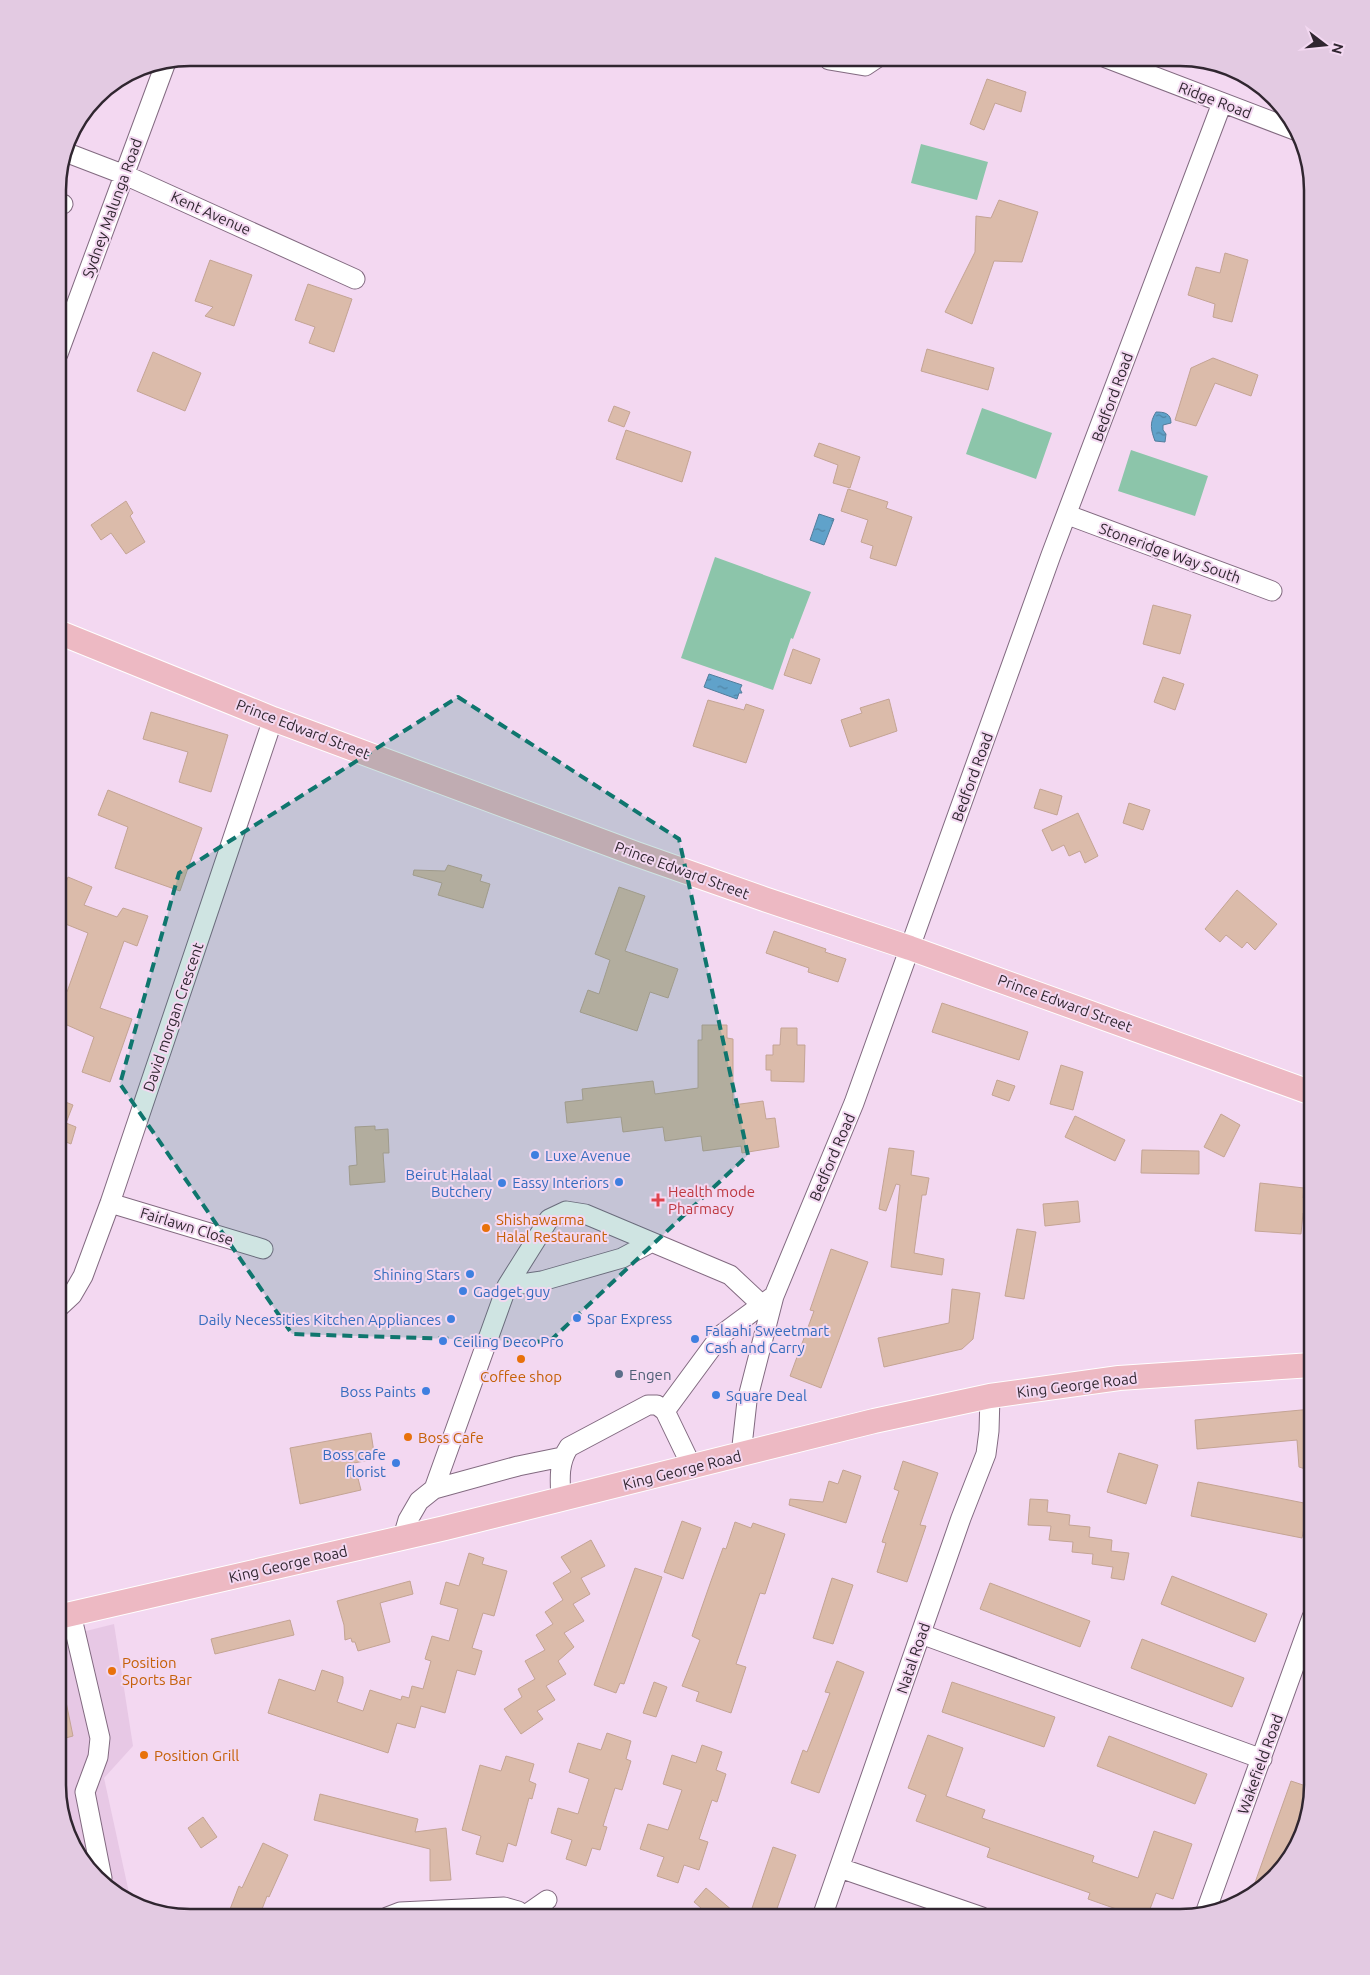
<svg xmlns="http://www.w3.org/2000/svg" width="1370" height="1975" font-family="Ubuntu,sans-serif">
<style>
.built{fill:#e7c8e5}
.pitch{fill:#8cc5aa}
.water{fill:url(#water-ripples);stroke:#527d9c}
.building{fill:#dbbbaa;stroke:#c4a494}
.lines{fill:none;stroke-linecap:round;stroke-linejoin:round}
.minor-casing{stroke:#826a80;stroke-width:21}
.major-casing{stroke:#fff;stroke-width:26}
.minor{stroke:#fff;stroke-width:19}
.major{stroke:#edb9c3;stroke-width:24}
.marked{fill:#0f766e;fill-opacity:0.2;stroke:#0f766e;stroke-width:4;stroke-dasharray:10 6;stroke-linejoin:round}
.shop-dot{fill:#3f7fe0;stroke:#f3d8f1;stroke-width:2}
.health-dot{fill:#e0444e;stroke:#f3d8f1;stroke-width:2}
.food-dot{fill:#e8710a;stroke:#f3d8f1;stroke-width:2}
.service-dot{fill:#5c6f8a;stroke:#f3d8f1;stroke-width:2}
.labels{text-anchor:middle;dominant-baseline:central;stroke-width:4;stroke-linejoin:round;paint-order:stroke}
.street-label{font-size:15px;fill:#302630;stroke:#f3d8f1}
.shop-label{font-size:15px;fill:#366cbe;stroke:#f3d8f1;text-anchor:start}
.health-label{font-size:15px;fill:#be3a42;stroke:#f3d8f1;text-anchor:start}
.food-label{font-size:15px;fill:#c56008;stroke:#f3d8f1;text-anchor:start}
.service-label{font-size:15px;fill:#4e5e75;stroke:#f3d8f1;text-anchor:start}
.rim{fill:none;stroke:#302630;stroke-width:2.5}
</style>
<defs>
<pattern id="water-ripples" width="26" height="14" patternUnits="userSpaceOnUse" patternTransform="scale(1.25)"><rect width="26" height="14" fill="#60a2ca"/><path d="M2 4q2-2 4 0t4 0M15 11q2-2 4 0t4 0" fill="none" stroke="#5084a4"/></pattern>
</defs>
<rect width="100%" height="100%" fill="#f3d8f1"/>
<path class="built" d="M114,1624L133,1746L104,1778L131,1902L124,1900L75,1851L58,1785V1638Z"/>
<path class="pitch" d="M921,144L988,162L977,200L911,183Z
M982,408L1052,433L1036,479L966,454Z
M1131,450L1208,476L1195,516L1118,491Z
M715,557L811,592L793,639L791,638L773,690L681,658Z"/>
<path class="water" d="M1156,412C1164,412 1171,413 1171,423L1163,425V430L1166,434L1165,442L1155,441C1151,430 1149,423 1156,412Z
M819,514L834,519L824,545L810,540Z
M709,674L742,685L740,689L742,693H739L737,699L704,687Z"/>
<path class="building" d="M987,79L1026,92L1021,112L995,103L984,130L970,124Z
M999,200L1038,212L1022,262L994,261L972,324L945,312L975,252L976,216L991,218Z
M1225,253L1248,260L1232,322L1213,317L1215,304L1188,295L1196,267L1220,273Z
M210,260L252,275L234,326L205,316L213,307L195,301Z
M308,284L352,299L334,352L309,343L315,327L295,320Z
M927,349L994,368L988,390L921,371Z
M153,352L201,373L185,411L137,391Z
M1213,358L1258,375L1251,396L1215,383L1196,426L1175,420L1191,368Z
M614,406L630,412L624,427L608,421Z
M626,430L691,452L682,482L616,459Z
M819,443L860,457L850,488L833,483L838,465L814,456Z
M848,489L888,502L886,508L912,517L896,566L870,558L873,546L861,542L868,520L841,511Z
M126,501L133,513L130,516L145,542L126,554L111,533L101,540L91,525Z
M1153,605L1191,615L1180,654L1143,644Z
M793,649L820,659L811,684L784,675Z
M1163,677L1184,684L1175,710L1154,702Z
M889,699L897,731L850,747L841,720L862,713L860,708Z
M708,700L744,710L746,704L764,710L746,763L693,746Z
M151,712L228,735L211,792L179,782L188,752L143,739Z
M1040,789L1062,796L1057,815L1034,808Z
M108,790L202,828L180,891L115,868L128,827L98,815Z
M1129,803L1150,810L1143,830L1123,823Z
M1078,813L1098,856L1085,863L1080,851L1069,856L1064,845L1052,851L1042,830Z
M448,865L482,875L480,881L490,884L483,908L438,895L442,883L413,875L414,870L445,871Z
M68,877L92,887L84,905L117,917L123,908L148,916L137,946L124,941L100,1008L132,1019L110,1082L82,1072L94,1037L58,1021V988L67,992L88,933L58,921V903Z
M619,887L645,896L625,951L678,969L668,998L650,992L637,1031L580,1012L588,990L599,994L610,960L595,954Z
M1237,890L1277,924L1255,950L1247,942L1242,948L1226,935L1220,942L1205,929Z
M774,931L826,949L825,952L846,959L838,982L808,972L809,968L766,953Z
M942,1003L1028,1032L1019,1060L932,1032Z
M702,1025H727V1038L733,1039V1105L763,1101L766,1119L775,1118L779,1147L742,1153L741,1146L703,1151L701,1136L665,1141L663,1127L623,1132L621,1117L567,1123L565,1102L583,1100L582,1089L653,1081L655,1094L698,1088V1040H702Z
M781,1028H797V1045H805L804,1082L771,1081V1070H766V1055H773V1045H780Z
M1061,1065L1083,1072L1073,1110L1050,1104Z
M997,1080L1015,1086L1009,1101L992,1095Z
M58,1099L73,1105L66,1123L76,1127L71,1144L61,1140L58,1142Z
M1221,1114L1240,1125L1224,1157L1204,1147Z
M1075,1116L1125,1140L1115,1161L1065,1137Z
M375,1126V1130L388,1129L389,1153H383L385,1182L350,1185L349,1166L357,1165L355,1127Z
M889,1148L914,1151L911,1175L929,1178L926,1195H922L914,1253L944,1259L942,1275L891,1267L900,1185L896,1184L886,1211L879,1209Z
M1142,1150L1199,1151V1174L1141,1173Z
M1260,1183L1304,1188L1303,1198H1311L1309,1213H1303L1301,1234L1255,1231Z
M1078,1201L1080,1222L1045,1226L1043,1204Z
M1017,1229L1036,1232L1024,1299L1005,1296Z
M831,1249L868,1262L821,1388L790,1376L814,1311L810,1310Z
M952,1289L980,1293L973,1339L962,1349L884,1367L878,1338L949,1323Z
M1312,1409V1471L1299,1467L1297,1440L1197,1449L1195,1420Z
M371,1433L375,1459L354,1463L361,1490L300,1504L290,1448Z
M1119,1453L1158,1465L1146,1504L1107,1492Z
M903,1461L938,1473L920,1525L926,1526L907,1582L877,1572L886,1543L882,1542L899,1491L894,1489Z
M843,1470L861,1476L846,1523L789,1505L790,1499L823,1502L829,1481L838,1484Z
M1198,1482L1309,1504L1302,1538L1191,1516Z
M1030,1499L1048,1500L1047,1512L1070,1515L1069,1525L1090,1527L1089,1537L1112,1540L1111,1551L1129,1553L1124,1580L1111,1578L1113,1567L1092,1564L1093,1554L1072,1552L1073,1542L1049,1540L1051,1526L1028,1525Z
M682,1521L701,1528L683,1579L664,1572Z
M735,1522L751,1528L753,1523L785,1534L765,1594L760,1593L736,1664L746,1667L731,1713L696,1701L699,1692L682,1686L700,1640L692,1636L697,1621L711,1581L723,1548L726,1549Z
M591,1540L605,1566L581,1578L590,1594L573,1604L584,1621L564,1633L574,1647L558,1661L566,1674L546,1686L555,1700L537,1711L543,1719L521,1734L504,1709L522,1697L518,1689L535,1679L525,1661L545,1650L536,1635L553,1624L545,1612L563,1600L553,1583L571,1572L561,1557Z
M469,1553L484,1558L482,1564L507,1571L494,1616L483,1613L472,1648L482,1651L475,1675L457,1670L445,1713L421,1706L415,1728L397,1723L388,1753L268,1713L279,1679L315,1691L322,1670L343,1677V1683L337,1702L363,1711L370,1690L401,1700L402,1696L409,1698L412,1686L423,1689L431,1661L425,1659L432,1636L449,1641L458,1609L440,1604L446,1582L459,1586Z
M635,1568L662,1577L624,1684L620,1683L616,1693L594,1685Z
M1172,1576L1267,1614L1255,1642L1161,1604Z
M832,1578L853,1585L833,1644L813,1638Z
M410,1581L413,1594L380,1603L390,1642L358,1651L355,1642H352L351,1638L345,1640L344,1625L337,1601Z
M990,1583L1090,1621L1080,1647L980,1609Z
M290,1620L294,1635L215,1654L211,1639Z
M1142,1639L1244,1678L1232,1707L1131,1668Z
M837,1661L864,1672L819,1793L791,1783L803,1750L807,1752L830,1693L825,1692Z
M654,1682L667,1687L656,1717L643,1713Z
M952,1682L1055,1717L1044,1747L942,1712Z
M64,1692L73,1736L58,1740V1693Z
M607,1733L631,1741L626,1759L631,1761L622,1790L615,1788L603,1826L607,1827L600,1850L592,1848L586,1866L566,1859L572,1840L551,1833L558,1808L578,1814L589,1779L569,1772L578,1743L601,1750Z
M928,1735L963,1748L946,1796L985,1810L982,1818L1094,1856L1092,1862L1138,1878L1154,1831L1192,1844L1173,1899L1156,1893L1147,1917H1139L1088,1899L1090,1893L987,1857L990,1848L916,1821L926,1795L908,1788Z
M1109,1736L1207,1774L1195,1804L1097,1766Z
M702,1745L722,1752L716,1770L726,1774L717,1802L712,1800L699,1839L708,1842L699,1870L684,1865L678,1883L657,1876L664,1857L640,1849L648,1824L668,1830L682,1790L663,1784L672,1755L696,1763Z
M506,1756L534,1764L529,1781L536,1784L532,1799L529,1798L516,1846L508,1843L503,1862L476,1854L481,1836L462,1830L480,1765L501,1771Z
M1291,1781L1312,1788L1295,1852L1251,1894Z
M320,1794L418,1819L415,1832L446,1828L451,1880L430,1881V1849L314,1820Z
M203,1817L217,1837L201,1848L188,1828Z
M263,1843L288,1855L269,1897L267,1896L259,1917H227L239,1886L242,1888Z
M773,1847L796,1855L774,1917H749Z
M706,1888L740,1917H693L701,1908L694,1902Z"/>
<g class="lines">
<g class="minor-casing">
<path id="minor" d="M1106,58L1297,131
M829,60L865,66L877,58
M65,152L125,175L355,279
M58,203L63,204
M58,354L166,62
M1068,515L1272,591
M110,1203L263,1249
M507,1286L542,1281L622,1258L652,1242
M58,1308L72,1295L83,1276L110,1203L273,719
M665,1411L721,1335L771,1298
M741,1455L747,1401L774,1296L854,1103L1051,555L1222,103
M434,1489L507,1286L549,1219L566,1211L585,1214L730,1275L761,1304
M561,1499C560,1481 558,1463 569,1447L648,1405H657L665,1411L692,1467
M403,1537L408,1520L419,1501L434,1489L518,1466L562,1457
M71,1614L100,1738L98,1757L85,1792L102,1878
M921,1634L1262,1759
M840,1868L982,1917
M1206,1911L1312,1617
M524,1916L547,1900
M387,1917L400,1912L504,1907L518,1911L524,1917
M822,1917L961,1518L986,1454L989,1431L990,1396"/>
</g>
<g class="major-casing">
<path id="major" d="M58,632L273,719L636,854L764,899L910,948L1312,1093
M58,1617L445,1528L874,1421L990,1396L1119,1378L1312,1365"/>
</g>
<use href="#minor" class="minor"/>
<use href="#major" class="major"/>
</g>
<path class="marked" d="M458,697L679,839L748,1155L549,1342L292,1334L120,1084L179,873Z"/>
<g class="shop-dot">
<circle cx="535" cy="1155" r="5"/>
<circle cx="619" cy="1182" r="5"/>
<circle cx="502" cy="1183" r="5"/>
<circle cx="470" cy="1274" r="5"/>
<circle cx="463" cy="1291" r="5"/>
<circle cx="577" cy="1318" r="5"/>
<circle cx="451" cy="1319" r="5"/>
<circle cx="695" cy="1339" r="5"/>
<circle cx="443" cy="1341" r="5"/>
<circle cx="426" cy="1391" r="5"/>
<circle cx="716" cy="1395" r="5"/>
<circle cx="396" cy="1463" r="5"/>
</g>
<path class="health-dot" d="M655.5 1192.5h5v5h5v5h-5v5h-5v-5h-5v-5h5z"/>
<g class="food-dot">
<circle cx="486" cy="1228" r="5"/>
<circle cx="521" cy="1359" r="5"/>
<circle cx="408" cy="1437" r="5"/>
<circle cx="112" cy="1671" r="5"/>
<circle cx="144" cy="1755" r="5"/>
</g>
<circle class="service-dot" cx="619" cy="1374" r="5"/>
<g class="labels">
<g class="street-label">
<text transform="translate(1215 100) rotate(21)">Ridge Road</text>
<text transform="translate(112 208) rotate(-70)">Sydney Malunga Road</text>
<text transform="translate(211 213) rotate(24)">Kent Avenue</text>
<text transform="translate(1112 397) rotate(-70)">Bedford Road</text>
<text transform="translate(1170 553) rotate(20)">Stoneridge Way South</text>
<text transform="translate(303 729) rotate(21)">Prince Edward Street</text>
<text transform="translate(972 777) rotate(-70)">Bedford Road</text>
<text transform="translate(682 870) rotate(20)">Prince Edward Street</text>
<text transform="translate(1065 1003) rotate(20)">Prince Edward Street</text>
<text transform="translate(173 1017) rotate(-71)">David morgan Crescent</text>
<text transform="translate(832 1157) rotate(-67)">Bedford Road</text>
<text transform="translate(187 1226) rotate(17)">Fairlawn Close</text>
<text transform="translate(1077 1385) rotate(-7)">King George Road</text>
<text transform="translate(682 1470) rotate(-14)">King George Road</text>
<text transform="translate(288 1564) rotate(-13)">King George Road</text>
<text transform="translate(913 1658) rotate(-71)">Natal Road</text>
<text transform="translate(1260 1764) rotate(-70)">Wakefield Road</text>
</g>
<g class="shop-label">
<text x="545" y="1155">Luxe Avenue</text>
<text x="492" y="1174" text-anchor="end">Beirut Halaal<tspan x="492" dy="17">Butchery</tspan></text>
<text x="609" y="1182" text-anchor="end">Eassy Interiors</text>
<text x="460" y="1274" text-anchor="end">Shining Stars</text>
<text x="473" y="1291">Gadget guy</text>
<text x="587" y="1318">Spar Express</text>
<text x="441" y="1319" text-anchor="end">Daily Necessities Kitchen Appliances</text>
<text x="705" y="1330">Falaahi Sweetmart<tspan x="705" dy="17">Cash and Carry</tspan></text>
<text x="453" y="1341">Ceiling Deco Pro</text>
<text x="416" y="1391" text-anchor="end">Boss Paints</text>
<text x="726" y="1395">Square Deal</text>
<text x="386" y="1454" text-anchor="end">Boss cafe<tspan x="386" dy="17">florist</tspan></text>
</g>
<g class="health-label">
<text x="668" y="1191">Health mode<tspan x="668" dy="17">Pharmacy</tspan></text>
</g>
<g class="food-label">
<text x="496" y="1219">Shishawarma<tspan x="496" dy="17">Halal Restaurant</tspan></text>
<text x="521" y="1376" text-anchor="middle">Coffee shop</text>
<text x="418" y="1437">Boss Cafe</text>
<text x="122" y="1662">Position<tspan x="122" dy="17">Sports Bar</tspan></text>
<text x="154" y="1755">Position Grill</text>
</g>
<g class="service-label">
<text x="629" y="1374">Engen</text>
</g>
</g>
<path d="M0 0H1370V1975H0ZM190 66H1180A124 124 0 0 1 1304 190V1785A124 124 0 0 1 1180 1909H190A124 124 0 0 1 66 1785V190A124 124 0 0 1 190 66Z" fill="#e3cae2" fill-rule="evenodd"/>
<path class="rim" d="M190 66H1180A124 124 0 0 1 1304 190V1785A124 124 0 0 1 1180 1909H190A124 124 0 0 1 66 1785V190A124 124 0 0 1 190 66Z"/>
<g transform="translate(1325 45) rotate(106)" stroke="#f3d8f1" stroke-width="4" paint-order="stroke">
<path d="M0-4L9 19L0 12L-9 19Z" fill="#302630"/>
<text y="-8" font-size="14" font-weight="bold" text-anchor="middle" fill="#302630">N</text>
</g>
</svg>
